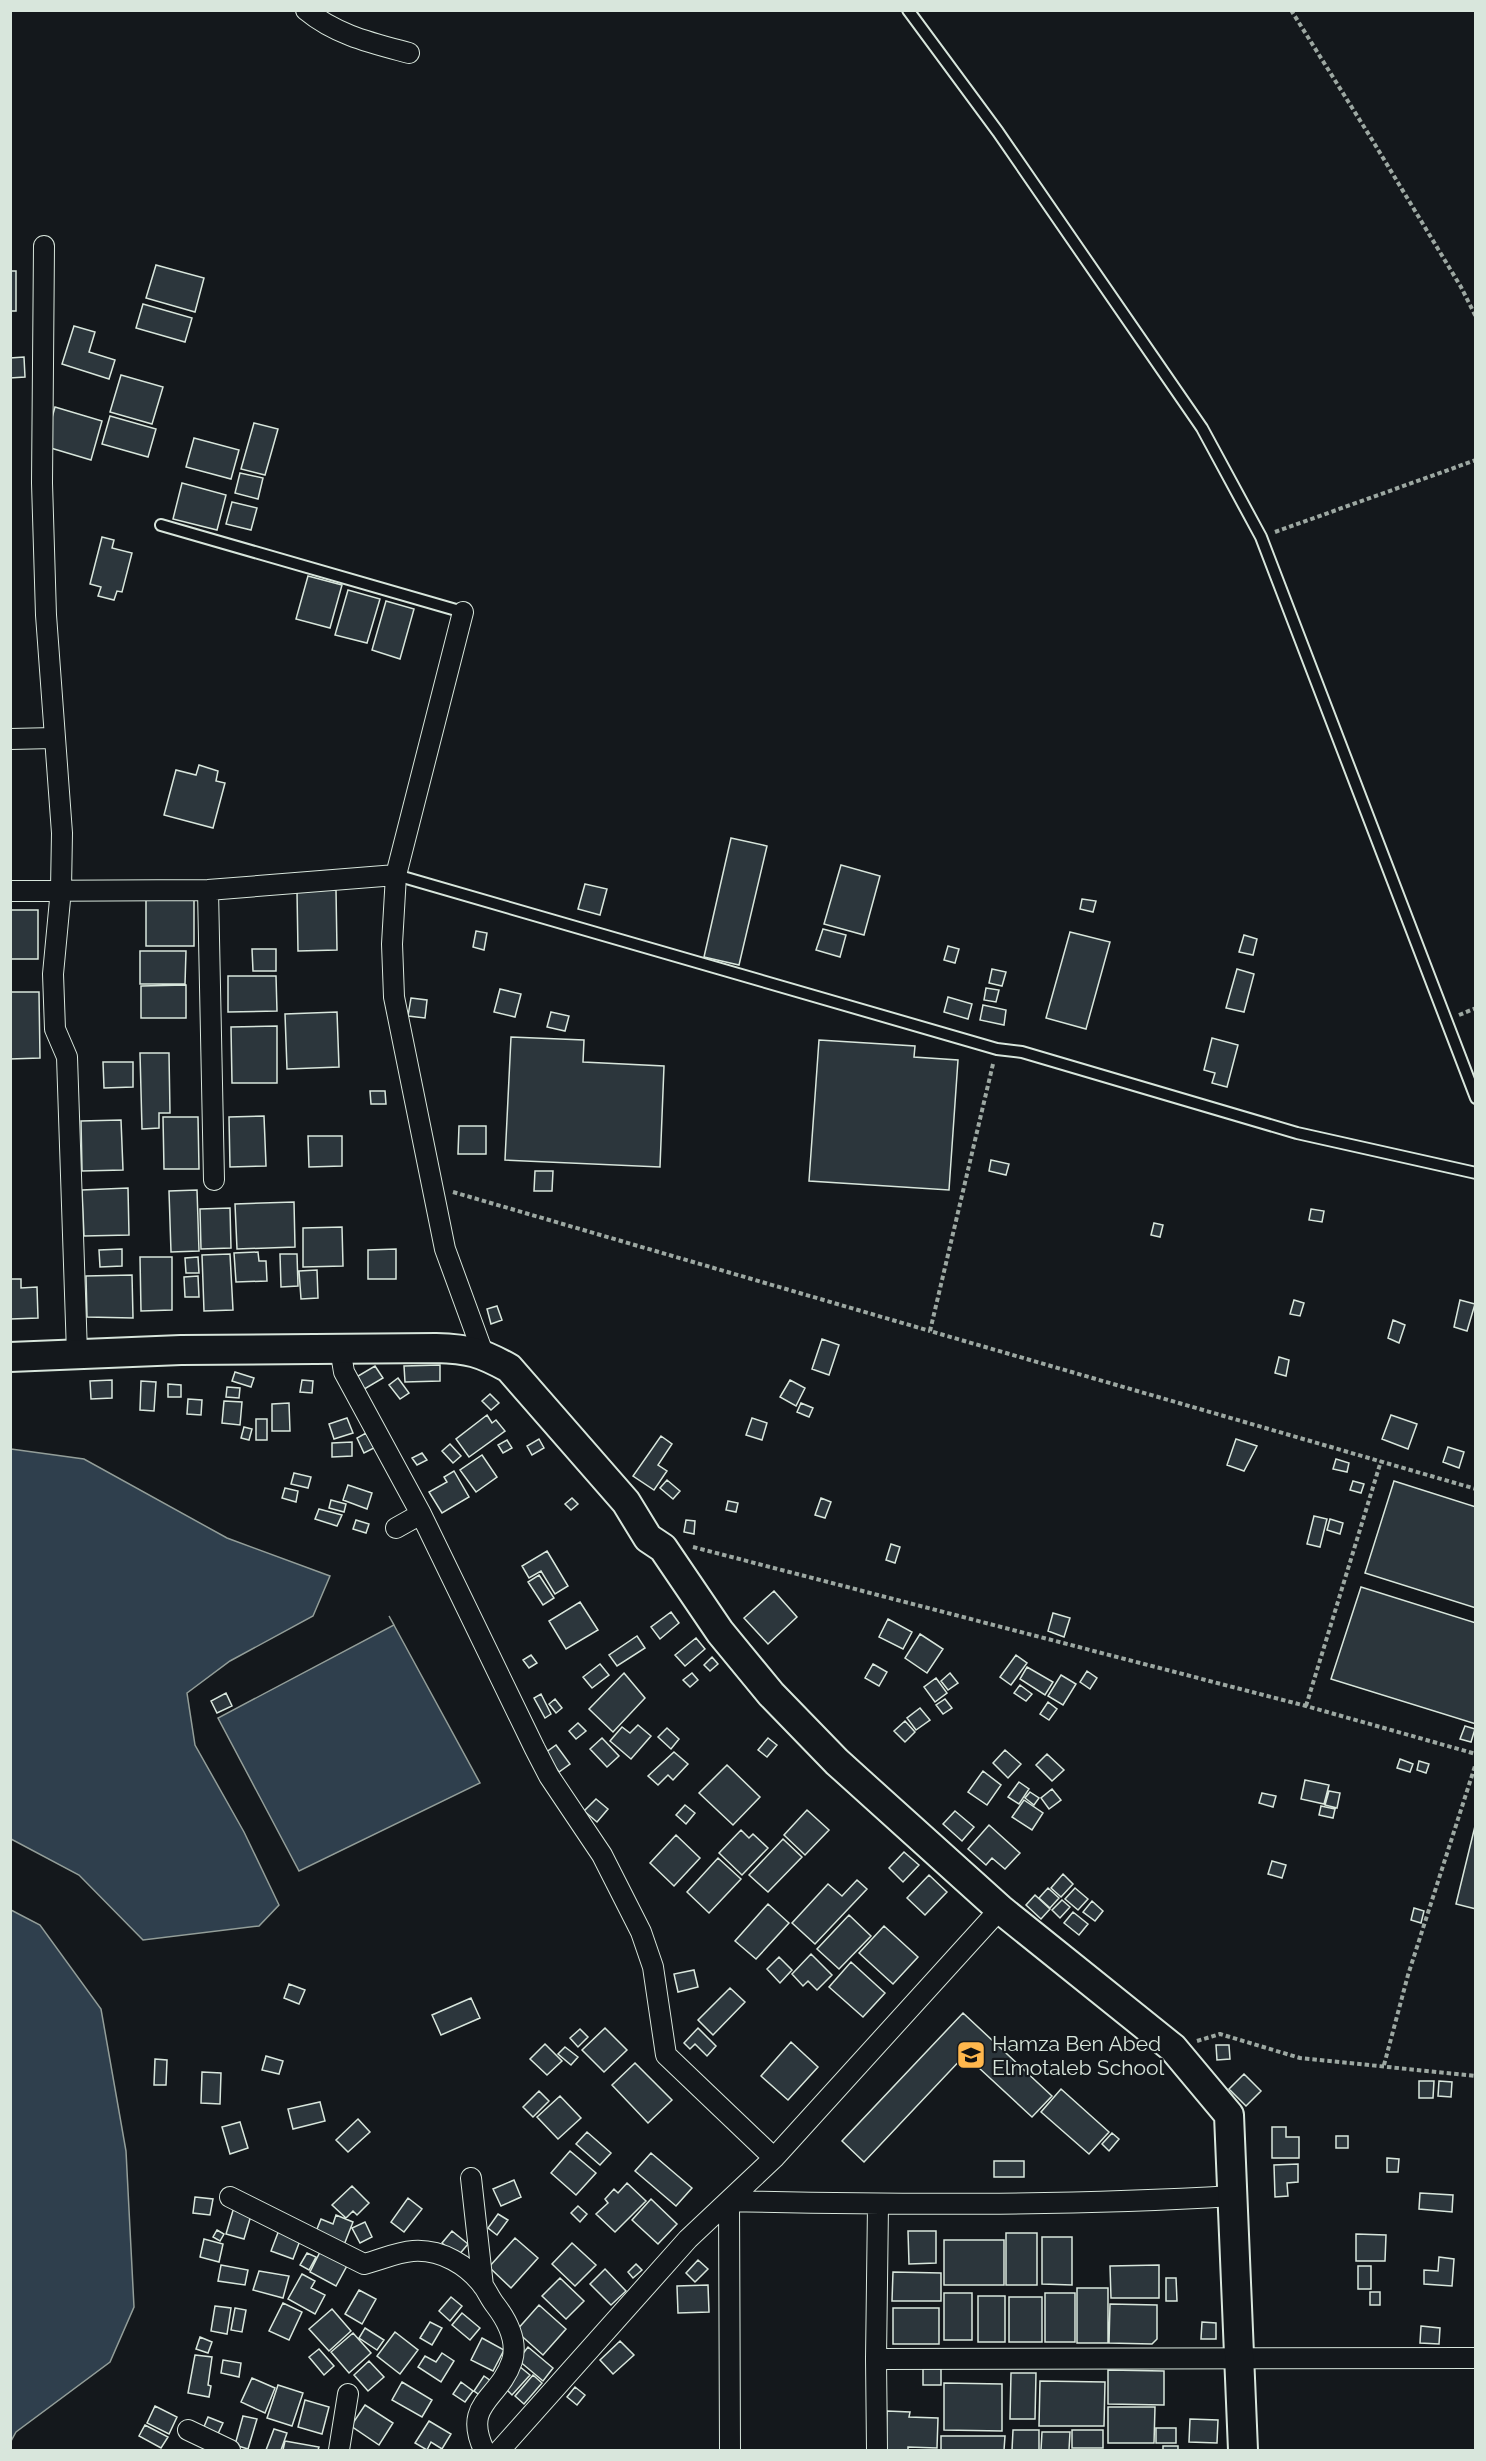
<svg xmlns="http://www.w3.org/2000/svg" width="1486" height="2461" font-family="Raleway,sans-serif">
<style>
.water{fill:#2f3f4d;stroke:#939e99;stroke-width:1.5}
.building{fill:#2c363c;stroke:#d8e6dc;stroke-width:1.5}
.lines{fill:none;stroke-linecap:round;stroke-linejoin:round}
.lane-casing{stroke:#d8e6dc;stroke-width:14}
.street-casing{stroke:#d8e6dc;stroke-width:22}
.secondary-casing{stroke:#d8e6dc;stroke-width:32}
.path{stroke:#9da8a2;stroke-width:4;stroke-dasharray:4.5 3;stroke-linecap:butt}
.lane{stroke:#14181c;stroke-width:10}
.street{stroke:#14181c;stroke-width:20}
.secondary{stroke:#14181c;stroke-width:28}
.labels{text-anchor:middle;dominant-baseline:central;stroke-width:4.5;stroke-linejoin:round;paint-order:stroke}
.poi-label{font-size:21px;fill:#d8e6dc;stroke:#14181c;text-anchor:start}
</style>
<rect width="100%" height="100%" fill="#14181c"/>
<path class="water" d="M11,1449L84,1459L227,1538L330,1576L313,1616L230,1661L187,1693L195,1745L244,1832L279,1905L259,1926L143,1940L79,1875L11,1839Z
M389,1616L480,1783L299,1871L218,1718L394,1625Z
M11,1910L40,1925L101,2009L126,2151L134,2307L110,2362L16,2432L11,2441Z"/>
<path class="building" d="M156,265L204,278L195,312L146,298Z
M10,271H16V311H10Z
M143,304L192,318L185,342L136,328Z
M74,326L95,332L89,352L115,360L109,379L62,364Z
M24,357L25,377L10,378V358Z
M121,375L163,387L152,424L110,412Z
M55,407L102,421L91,460L44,446Z
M110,416L156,429L148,457L102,444Z
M254,423L278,429L265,475L241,469Z
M194,438L239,450L231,479L186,467Z
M240,473L263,478L258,499L235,493Z
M182,483L226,495L217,530L173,519Z
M232,502L257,508L251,530L226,524Z
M102,537L114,540L112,548L132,553L122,592L117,591L114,600L98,596L101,587L90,584Z
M308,576L342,585L330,628L296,619Z
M348,590L380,599L367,643L335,635Z
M386,601L414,609L400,659L372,650Z
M199,765L218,771L216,781L225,783L213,828L164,815L176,770L196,775Z
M731,838L767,846L739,965L704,957Z
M841,865L880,876L864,935L824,924Z
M585,884L607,889L600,915L578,909Z
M336,890L337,950L298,951L297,891Z
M146,898H194V946H146Z
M1082,899L1096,901L1093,912L1080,909Z
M10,910H38V959H10Z
M823,929L846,935L840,957L816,950Z
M476,931L487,933L484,950L473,947Z
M1070,932L1110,942L1086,1029L1046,1018Z
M1244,935L1257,939L1253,955L1239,952Z
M948,946L959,949L955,963L944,960Z
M252,949H276V971H253Z
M140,951H186L185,984H140Z
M992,969L1006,972L1002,986L989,983Z
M1237,969L1254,974L1244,1012L1226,1008Z
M228,976H276L277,1011L228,1012Z
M186,985V1018H141V986Z
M986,988L999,990L996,1002L984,1000Z
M500,989L521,994L515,1017L494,1012Z
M10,992H39L40,1058L10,1059Z
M948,997L972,1004L968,1019L944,1012Z
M411,998L427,1000L425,1018L408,1016Z
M983,1005L1006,1010L1004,1025L980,1020Z
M337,1012L339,1067L287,1069L285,1014Z
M551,1012L569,1016L565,1031L547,1027Z
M277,1026V1083H232L231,1027Z
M511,1037L584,1040L583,1062L664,1066L660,1167L505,1160Z
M1212,1038L1238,1045L1227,1087L1212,1083L1215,1073L1204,1070Z
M819,1040L915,1046L914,1057L958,1060L949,1190L809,1181Z
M140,1053H169L170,1113H159V1128L142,1129Z
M103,1062H133V1087L104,1088Z
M370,1091H385L386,1104H371Z
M264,1116L266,1166L230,1167L229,1117Z
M163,1117H198L199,1169H164Z
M121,1120L123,1170L82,1171L81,1121Z
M459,1126H486V1154H458Z
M308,1136H342V1166L309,1167Z
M991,1160L1009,1164L1006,1175L989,1171Z
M535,1171H553L552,1191H534Z
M128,1188L129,1235L84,1236L82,1190Z
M197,1190L199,1251L171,1252L169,1191Z
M294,1202L295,1247L237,1249L235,1204Z
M230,1208L231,1248L201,1249L200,1209Z
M1311,1209L1324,1211L1322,1222L1309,1220Z
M1154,1223L1163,1225L1160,1237L1151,1235Z
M342,1227L343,1266L303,1267V1228Z
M122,1249V1266L100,1267L99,1250Z
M396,1249V1279H368V1250Z
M258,1252L259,1261H266L267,1281L236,1282L234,1253Z
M230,1254L233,1310L204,1311L202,1255Z
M280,1254H297L298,1286L281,1287Z
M140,1257H172V1310L141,1311Z
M198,1257L199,1273H186L185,1258Z
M317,1270L318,1298L301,1299L299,1271Z
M132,1275L133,1318L87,1317L86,1276Z
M198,1276L199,1297H185L184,1277Z
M10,1279H21V1288L37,1287L38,1318L11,1319Z
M1294,1300L1304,1303L1300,1316L1290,1314Z
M1460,1300L1475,1304L1467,1331L1454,1327Z
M497,1306L502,1320L491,1324L487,1309Z
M1393,1320L1405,1325L1399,1343L1388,1338Z
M822,1339L839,1345L829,1375L812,1369Z
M1279,1357L1289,1360L1286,1376L1275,1373Z
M440,1365V1381L405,1382L404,1366Z
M375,1366L383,1378L361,1391L353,1379Z
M235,1372L254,1378L251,1387L232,1381Z
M398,1378L409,1393L400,1399L389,1385Z
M112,1380V1398L91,1399L90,1381Z
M302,1380L313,1381L312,1393L300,1392Z
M790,1380L805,1388L796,1406L780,1397Z
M141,1381L156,1382L154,1411L140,1410Z
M168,1384L181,1385V1397H168Z
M227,1387L240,1388L239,1398L226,1397Z
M490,1394L499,1403L491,1410L482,1401Z
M188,1399L202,1400L201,1415L187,1414Z
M224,1401L242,1402L240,1425L222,1423Z
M289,1403L290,1431H272V1404Z
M801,1403L813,1408L809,1417L797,1412Z
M487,1415L492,1423L496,1420L505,1431L469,1457L456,1439Z
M1391,1415L1417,1424L1408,1449L1382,1439Z
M347,1418L353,1433L334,1439L329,1424Z
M752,1418L767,1423L762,1440L746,1435Z
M256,1419H267V1440H256Z
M244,1427L252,1429L249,1440L241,1438Z
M366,1433L374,1448L364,1453L357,1438Z
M661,1436L672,1444L658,1465L667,1471L654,1490L633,1476Z
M539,1439L544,1448L532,1455L527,1446Z
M1236,1439L1257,1446L1244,1471L1227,1465Z
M507,1440L512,1448L503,1453L498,1445Z
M352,1442V1456L332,1457V1443Z
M450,1444L461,1456L453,1463L442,1451Z
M1448,1447L1464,1452L1459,1468L1443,1462Z
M422,1453L427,1460L417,1465L412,1458Z
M482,1455L497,1477L476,1492L460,1470Z
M1336,1459L1349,1463L1347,1472L1333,1469Z
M454,1471L469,1497L442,1513L429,1492L447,1482L444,1477Z
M294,1473L311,1477L308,1488L291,1484Z
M667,1480L680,1491L673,1499L660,1488Z
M1353,1481L1364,1484L1361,1493L1350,1490Z
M1394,1481L1476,1507V1608L1365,1573Z
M348,1485L372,1493L367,1509L343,1500Z
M285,1488L298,1491L296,1502L282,1498Z
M572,1498L578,1504L571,1510L565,1504Z
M821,1498L831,1502L825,1518L815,1515Z
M331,1500L346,1504L344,1512L329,1508Z
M728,1501L738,1503L736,1512L726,1510Z
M319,1509L342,1515L337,1526L315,1519Z
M1314,1516L1327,1519L1320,1547L1307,1544Z
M1330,1519L1343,1523L1340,1534L1327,1530Z
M356,1520L369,1524L366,1533L353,1529Z
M686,1520L695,1521L694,1534L684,1532Z
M891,1544L900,1547L895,1563L886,1560Z
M547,1551L568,1586L555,1594L541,1571L529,1578L522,1566Z
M539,1575L554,1598L543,1605L528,1582Z
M1361,1587L1476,1623V1724L1331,1679Z
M774,1591L797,1617L768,1644L744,1618Z
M580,1602L598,1630L566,1649L549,1621Z
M671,1612L679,1623L660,1639L651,1627Z
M1053,1613L1070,1618L1064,1637L1048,1631Z
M888,1619L912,1632L903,1649L879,1637Z
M920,1634L943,1649L927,1673L905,1658Z
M637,1636L645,1648L617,1666L609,1655Z
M696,1638L705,1649L685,1666L675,1655Z
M531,1655L537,1663L529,1668L523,1660Z
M1016,1655L1027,1663L1011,1685L1000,1677Z
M712,1657L718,1664L710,1671L704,1665Z
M600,1664L609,1675L592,1688L583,1677Z
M873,1664L887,1672L879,1686L865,1678Z
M1027,1667L1053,1682L1045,1695L1020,1679Z
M1087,1671L1097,1678L1090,1689L1080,1682Z
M624,1673L645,1698L613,1732L589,1709Z
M692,1673L698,1680L690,1687L683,1680Z
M950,1673L958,1683L948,1690L941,1681Z
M1061,1675L1076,1684L1063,1705L1048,1696Z
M936,1678L947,1693L935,1702L924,1687Z
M1020,1685L1032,1694L1026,1701L1014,1693Z
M226,1693L232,1706L217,1713L211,1701Z
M541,1694L551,1714L545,1718L534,1698Z
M555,1699L562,1708L556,1713L549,1704Z
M945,1699L952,1708L943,1714L936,1705Z
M1048,1702L1057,1709L1049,1720L1040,1714Z
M920,1708L930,1720L916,1730L907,1718Z
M905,1721L915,1732L905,1742L894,1731Z
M578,1723L586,1731L576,1739L569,1731Z
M638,1725L651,1736L631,1759L610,1741L622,1727L630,1733Z
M1465,1726L1475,1729L1471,1742L1460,1739Z
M667,1728L679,1739L671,1749L658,1737Z
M602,1738L619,1756L607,1767L590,1749Z
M768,1738L777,1745L767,1757L758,1750Z
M556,1745L570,1764L559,1772L545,1753Z
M1005,1750L1021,1764L1008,1778L993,1763Z
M674,1752L688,1764L673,1780L668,1775L658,1785L648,1776Z
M1047,1754L1064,1770L1052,1781L1036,1765Z
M1400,1759L1413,1764L1410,1772L1397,1768Z
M1419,1761L1429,1764L1426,1773L1417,1770Z
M727,1765L760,1797L733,1825L699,1793Z
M983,1771L1001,1785L987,1805L968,1792Z
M1305,1780L1329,1785L1324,1804L1301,1799Z
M1019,1782L1029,1789L1019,1804L1008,1797Z
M1052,1789L1061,1800L1049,1809L1041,1798Z
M1329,1791L1340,1793L1337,1808L1325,1805Z
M1030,1792L1039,1798L1034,1805L1025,1798Z
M1262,1793L1276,1796L1273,1807L1259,1803Z
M596,1799L608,1809L597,1822L584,1811Z
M1024,1800L1043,1813L1032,1830L1012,1817Z
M685,1805L695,1813L686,1824L676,1815Z
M1321,1806L1335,1809L1333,1818L1319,1815Z
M807,1810L829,1830L805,1855L784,1835Z
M955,1811L974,1827L962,1841L943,1824Z
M1476,1822V1909L1456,1904Z
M989,1825L1020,1853L1005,1869L992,1858L986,1865L968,1849Z
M741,1830L749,1838L753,1834L768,1848L742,1875L719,1853Z
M676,1835L700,1858L674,1886L650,1863Z
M783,1839L802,1857L768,1892L749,1875Z
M904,1852L919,1865L903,1882L889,1868Z
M718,1858L741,1879L709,1913L687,1892Z
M1272,1861L1286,1865L1282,1878L1268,1874Z
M1063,1874L1073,1884L1061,1897L1051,1888Z
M929,1875L947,1892L925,1915L907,1898Z
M857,1880L867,1889L815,1944L792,1923L828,1884L842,1896Z
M1048,1888L1059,1898L1050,1908L1039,1898Z
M1075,1888L1088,1899L1078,1910L1065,1899Z
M1035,1895L1050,1909L1041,1919L1026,1905Z
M1062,1900L1070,1907L1060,1918L1052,1910Z
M1092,1901L1103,1911L1095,1921L1083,1912Z
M768,1904L789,1923L756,1959L735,1941Z
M1414,1908L1424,1911L1421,1923L1411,1920Z
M1073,1912L1088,1924L1079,1935L1064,1923Z
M849,1915L871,1936L839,1969L817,1949Z
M884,1926L918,1957L893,1984L859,1953Z
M811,1954L832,1975L817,1990L808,1981L803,1986L792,1974Z
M779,1957L792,1970L780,1983L767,1969Z
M851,1962L885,1993L863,2017L829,1987Z
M694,1970L698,1987L678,1992L674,1974Z
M289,1984L305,1990L299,2004L284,1998Z
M730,1988L745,2002L713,2035L698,2020Z
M471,1998L480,2018L441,2035L432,2015Z
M963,2013L1052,2096L1032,2117L965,2055L864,2162L842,2141Z
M605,2028L627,2050L604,2072L582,2050Z
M698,2028L716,2046L707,2056L695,2044L690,2049L684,2043Z
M580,2029L588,2037L578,2047L570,2038Z
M791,2042L818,2067L788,2100L761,2076Z
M545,2044L562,2061L547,2075L530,2059Z
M1216,2045H1229L1230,2059L1217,2060Z
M565,2047L578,2057L571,2065L558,2054Z
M266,2056L283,2061L279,2074L262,2070Z
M155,2059L167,2060L166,2085H154Z
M635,2063L672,2100L648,2123L612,2085Z
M202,2072L221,2073L220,2104L201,2103Z
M1244,2074L1261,2091L1246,2106L1229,2089Z
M1419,2081H1434L1433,2098H1419Z
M1439,2081L1452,2082L1451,2097L1438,2096Z
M1061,2089L1109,2132L1089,2154L1041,2112Z
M539,2091L549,2101L533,2117L523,2107Z
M560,2096L581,2118L558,2139L537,2117Z
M320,2102L325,2121L293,2129L288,2109Z
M358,2119L370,2132L348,2152L336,2140Z
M240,2122L248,2148L230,2154L222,2127Z
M1272,2127H1286V2137H1299V2158H1272Z
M587,2132L611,2153L600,2165L576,2144Z
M1112,2133L1119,2139L1109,2151L1102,2144Z
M1336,2136H1348V2148H1336Z
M570,2151L596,2173L576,2195L551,2173Z
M651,2153L692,2188L676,2206L635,2171Z
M1387,2158L1399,2159L1398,2172H1387Z
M994,2161H1024V2177H994Z
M1298,2164V2182L1287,2183L1288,2196L1275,2197L1274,2165Z
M514,2180L521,2197L501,2206L493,2189Z
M627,2183L646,2201L615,2232L596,2214L608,2203L605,2199L614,2189L618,2193Z
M352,2186L369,2203L357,2215L353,2211L346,2218L332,2205Z
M1420,2193L1453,2195L1452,2212L1419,2209Z
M195,2197L213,2199L210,2215L193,2213Z
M408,2198L422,2209L404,2232L391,2222Z
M651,2199L677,2224L658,2244L632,2220Z
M578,2206L587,2214L580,2222L571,2213Z
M234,2207L252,2212L244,2239L226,2234Z
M498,2214L508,2220L497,2235L488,2228Z
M336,2215L353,2222L344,2245L315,2234L321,2219L333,2224Z
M365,2222L372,2237L360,2243L352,2228Z
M217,2230L224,2234L220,2241L213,2237Z
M279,2230L301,2238L293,2259L271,2251Z
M452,2231L468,2244L458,2256L442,2243Z
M908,2231H936V2263L909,2264Z
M1006,2233H1037V2285H1006Z
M1356,2234L1386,2235L1385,2261H1356Z
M1042,2237H1072V2285L1042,2284Z
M515,2238L538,2258L511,2288L489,2267Z
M204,2239L223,2244L219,2262L200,2257Z
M944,2240H1004V2285H944Z
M572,2243L596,2265L575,2286L552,2264Z
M321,2250L349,2262L336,2286L310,2272Z
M307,2253L316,2257L309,2270L300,2265Z
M1439,2257L1454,2259L1452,2286L1424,2284V2270L1438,2271Z
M698,2260L708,2269L695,2282L686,2273Z
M636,2264L642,2270L633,2278L628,2272Z
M221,2265L248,2270L245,2285L218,2281Z
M1159,2265V2298H1111L1110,2266Z
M1358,2266H1371V2289H1358Z
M605,2269L626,2291L611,2305L590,2284Z
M259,2271L289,2276L283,2298L253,2290Z
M893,2272L941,2273V2301H892Z
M302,2274L315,2281L311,2288L325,2295L315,2314L288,2299Z
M560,2278L584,2301L566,2319L542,2296Z
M1166,2278H1176L1177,2301H1166Z
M708,2285L709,2312L678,2313L677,2286Z
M1077,2288H1108V2343H1077Z
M359,2290L376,2299L362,2324L345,2314Z
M1370,2292H1380V2305H1370Z
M944,2293H972V2340H944Z
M1045,2293H1075V2342H1045Z
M978,2296H1005V2342H978Z
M451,2297L462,2306L450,2321L439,2311Z
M1009,2297H1042V2342H1009Z
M283,2303L302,2312L289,2340L269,2331Z
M1110,2304L1157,2305V2339L1152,2344L1109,2343Z
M539,2305L566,2329L543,2355L516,2331Z
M215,2306L231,2308L227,2334L211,2331Z
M235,2308L246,2310L242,2332L231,2330Z
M893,2308H939V2344H893Z
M332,2309L351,2331L329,2351L309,2329Z
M462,2313L480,2328L470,2340L452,2325Z
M430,2322L442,2328L432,2345L420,2338Z
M1202,2322L1216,2323V2339H1201Z
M1421,2326L1440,2328L1439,2344L1420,2343Z
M365,2328L384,2340L377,2350L359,2338Z
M395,2332L418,2350L400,2374L377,2356Z
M353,2333L371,2353L349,2373L331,2352Z
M200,2337L212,2342L208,2353L196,2349Z
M482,2338L504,2350L493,2371L471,2360Z
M620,2341L634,2355L613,2374L600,2360Z
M528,2347L553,2368L543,2381L518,2360Z
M319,2349L334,2366L324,2375L309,2357Z
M442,2353L454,2361L441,2382L418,2367L425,2356L436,2362Z
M195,2355L212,2357L208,2385L211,2386L209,2397L188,2393Z
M223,2360L241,2363L239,2377L221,2373Z
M369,2361L384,2377L368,2391L354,2375Z
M519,2366L530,2375L512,2395L502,2385Z
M923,2369H941V2385H923Z
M1108,2370L1164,2371V2405L1108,2404Z
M1011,2373H1036L1035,2419H1010Z
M533,2375L542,2383L524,2404L515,2396Z
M484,2376L491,2381L481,2396L474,2391Z
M252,2378L275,2388L265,2413L241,2402Z
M1040,2381L1105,2382L1104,2426H1039Z
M402,2382L432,2400L422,2417L392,2400Z
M461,2382L473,2391L465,2402L453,2394Z
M944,2383L1002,2384V2431L944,2430Z
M278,2385L303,2393L292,2426L267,2418Z
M575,2387L585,2395L577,2405L567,2397Z
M305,2400L329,2407L322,2434L298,2427Z
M365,2405L393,2423L379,2445L351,2426Z
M155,2406L177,2417L169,2434L147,2423Z
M1108,2407H1155L1154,2443H1108Z
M887,2411L910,2412L909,2417L938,2418L937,2448L908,2447V2450H886Z
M243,2416L257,2419L248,2449L235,2445Z
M208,2417L223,2423L215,2440L201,2434Z
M1190,2419L1218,2420L1217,2443L1189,2442Z
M429,2421L451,2434L442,2449L431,2442L427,2450L415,2443Z
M145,2425L168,2437L161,2448L139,2436Z
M1156,2428H1176V2443H1156Z
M274,2429L287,2433L281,2450H266Z
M1013,2430H1039V2450H1012Z
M1072,2430H1103V2448H1072Z
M1042,2432H1070L1069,2450H1041Z
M941,2436H1005L1004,2450H941Z
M285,2441L319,2447L318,2450H283Z
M1163,2446H1178V2450H1163Z"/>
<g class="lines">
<g class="lane-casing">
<path id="lane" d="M908,10L998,132L1202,428L1261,537L1476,1098
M161,525L463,612
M396,875L997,1049L1022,1052L1297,1133L1476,1173"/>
</g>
<g class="street-casing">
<path id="street" d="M306,10C336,35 372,43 409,53
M44,246L42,483L46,615L62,833L61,889L53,974L55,1029L67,1057L77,1353
M463,612L396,875L392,944L394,997L445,1249L483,1353
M10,739L54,738
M208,890L214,1180
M10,891L208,890L396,875
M340,1348L344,1372L421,1514L535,1749L549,1776L602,1855L641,1932L653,1967L666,2055L774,2158
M396,1528L421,1514
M471,2178L483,2286
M230,2197L364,2264C380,2260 397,2252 413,2251C441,2249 468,2265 484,2287C488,2293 491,2300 496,2306C508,2322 518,2341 512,2361C499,2400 462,2403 484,2450
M878,2205L876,2359L1476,2358
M876,2359L877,2450
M188,2430L230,2450
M339,2450L348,2394
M500,2450L688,2239L774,2158L1000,1909
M730,2450L729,2201C897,2205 1065,2206 1233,2196"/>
</g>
<g class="secondary-casing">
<path id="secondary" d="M10,1357L181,1350L436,1348C469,1349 480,1352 509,1368L626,1502L648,1538L663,1548L720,1632L771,1694L837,1762L1000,1909L1173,2048L1229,2115L1243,2450"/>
</g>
<path class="path" d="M1291,10L1371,138L1461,287L1476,317
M1275,532L1476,460
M1459,1015L1476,1008
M993,1064L930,1331L1476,1489
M453,1192L930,1331
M693,1547L1306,1706L1476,1754
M1306,1706L1381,1461
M1197,2041L1220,2034L1300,2058L1476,2076
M1384,2065L1408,1975L1476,1763"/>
<use href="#lane" class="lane"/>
<use href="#street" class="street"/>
<use href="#secondary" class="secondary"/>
</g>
<defs>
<g id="school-square" transform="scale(1.5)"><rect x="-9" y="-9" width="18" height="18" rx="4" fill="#ffb74d" stroke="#14181c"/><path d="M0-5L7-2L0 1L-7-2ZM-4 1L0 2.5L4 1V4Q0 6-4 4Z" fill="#111"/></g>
</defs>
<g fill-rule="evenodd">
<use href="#school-square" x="971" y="2055"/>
</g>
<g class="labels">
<g class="poi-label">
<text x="992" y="2043">Hamza Ben Abed<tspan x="992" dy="24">Elmotaleb School</tspan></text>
</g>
</g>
<rect width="1486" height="2461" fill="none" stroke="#d8e6dc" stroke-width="24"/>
</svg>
